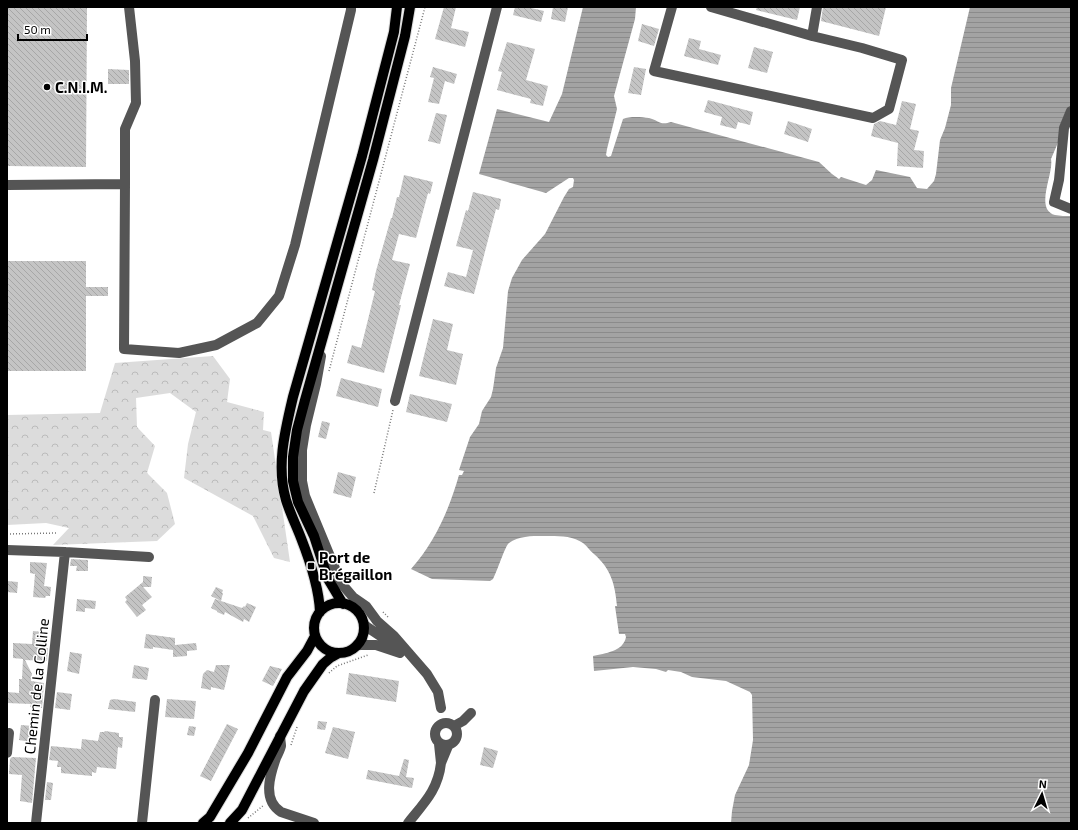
<svg xmlns="http://www.w3.org/2000/svg" width="1078" height="830" font-family="'Exo 2',sans-serif">
<style>
.forest{fill:url(#forest-crowns)}
.water{fill:url(#water-rules)}
.building{fill:url(#building-back-hatch)}
.lines{fill:none;stroke-linecap:round;stroke-linejoin:round}
.major-casing{stroke:#dbdbdb;stroke-width:12}
.path{stroke:#777;stroke-width:1.5;stroke-dasharray:1 2;stroke-linecap:butt}
.minor{stroke:#555;stroke-width:10}
.major{stroke:#000;stroke-width:10}
.poi-dot{fill:#000;stroke:#fff;stroke-width:1.5}
.labels{text-anchor:middle;dominant-baseline:central;stroke-width:3;stroke-linejoin:round;paint-order:stroke}
.poi-label{font-size:15px;font-weight:bold;fill:#000;stroke:#fff;text-anchor:start}
.street-label{font-size:15px;fill:#000;stroke:#fff}
</style>
<defs>
<pattern id="forest-crowns" width="20" height="18" patternUnits="userSpaceOnUse"><rect width="20" height="18" fill="#dcdcdc"/><path d="M2 6a3 3 0 1 1 6 0M12 15a3 3 0 1 1 6 0" fill="none" stroke="#bbb"/></pattern>
<pattern id="water-rules" width="6" height="5" patternUnits="userSpaceOnUse"><rect width="6" height="5" fill="#a3a3a3"/><path d="M0 2.5h6" fill="none" stroke="#8b8b8b"/></pattern>
<pattern id="building-back-hatch" width="6" height="6" patternUnits="userSpaceOnUse"><rect width="6" height="6" fill="#c4c4c4"/><path d="M-1 5l2 2M0 0l6 6M5-1l2 2" fill="none" stroke="#a7a7a7"/></pattern>
</defs>
<rect width="100%" height="100%" fill="#fff"/>
<path class="forest" d="M213,356L230,379L227,402L264,412L263,430L271,432L290,562L274,558L253,516L184,478L188,444L196,412L170,393L136,398L137,427L155,446L147,473L167,493L175,524L157,541L53,545L69,528L46,523L7,525V415L100,413L115,363Z"/>
<path class="water" d="M583,7H636L635,19L614,96L617,109L607,149L606,155L608,157L611,156L623,119C630,116 641,117 649,118C658,120 660,126 671,122L819,162L832,174L839,179L841,177L866,185L872,180L876,170L910,177L917,188L927,189L934,181L936,174L940,140L945,128L951,105V88L970,7H1071V104L1068,119L1051,159C1054,174 1034,209 1055,215C1060,216 1066,216 1071,216V823H731L732,811L735,795L749,765L753,740L752,695L750,692L726,681L692,677L681,672L668,670L666,672L656,669L633,667L594,671L593,656C605,653 623,652 626,637L625,634H619L615,606H617C615,584 611,569 594,554C590,551 587,546 583,543C572,535 555,536 542,536C532,536 518,536 509,543C505,546 497,572 493,579L490,581L432,579L411,569C435,542 449,510 459,475H462L464,471L459,470L470,437L479,424L482,411L491,397L493,389L496,368L503,348L508,291L512,278L522,260L545,234L564,197L569,189L573,187L574,180L573,178H569L546,193L479,174L497,109L549,122L562,94Z"/>
<path class="building" d="M7,7H87L86,167L7,166Z
M444,7H456L451,28L469,32L465,47L435,39Z
M515,7H527L544,11L541,22L513,15Z
M553,7H568L565,22L551,19Z
M757,7H800L797,20L756,10Z
M823,7H886L879,36L821,21Z
M642,24L659,29L654,46L638,41Z
M689,38L701,41L699,49L721,55L718,65L684,56Z
M507,42L535,49L526,80L548,86L543,106L530,103L531,99L497,90L502,72L498,71Z
M754,47L773,52L767,73L748,68Z
M433,67L457,74L454,84L445,81L439,104L428,102L434,78L430,77Z
M634,67L646,69L641,95L628,93Z
M108,69L129,70V84H108Z
M708,100L753,112L750,125L738,122L736,129L720,125L722,117L704,112Z
M902,101L916,104L910,129L919,131L914,150L924,151L923,168L897,166L898,143L871,136L874,124L880,121L896,125Z
M436,113L447,115L440,144L428,141Z
M788,121L812,129L808,142L784,134Z
M404,175L433,182L430,194L428,193L416,238L399,234L392,260L410,264L399,305H401L384,373L347,363L352,345L361,348L375,291L372,290L376,271L391,218H392L397,197H399Z
M473,192L501,199L499,210L496,209L474,294L444,286L448,272L466,277L473,250L456,246L466,210L468,211Z
M7,261H86V287H108V296H86V371H7Z
M433,319L453,324L447,350L463,354L456,385L419,376Z
M341,378L382,389L378,407L336,396Z
M410,394L452,404L447,422L406,412Z
M322,421L330,423L326,439L318,437Z
M338,472L356,477L351,498L333,493Z
M71,559L88,560V571H76L77,566H70Z
M30,562L47,563L44,586L51,587L50,596H46L45,598L33,597L35,574L30,573Z
M143,576L152,577L151,587H143L152,597L142,605L146,610L137,617L125,602L127,600L125,597L143,582Z
M7,581L18,582L17,593L7,592Z
M216,587L223,590L222,593H223L221,601L211,596Z
M77,599L96,601L95,609L85,608V612L76,611Z
M215,599L242,608L244,606L245,607L247,603L256,607L249,622L244,619L243,622L225,612L224,615L217,612V611L211,608Z
M33,631L42,632L40,648H48L47,661L25,660L32,674L31,681L44,683L42,708L30,707L31,704L7,703V692L19,693V679H22L23,659L13,658V643L32,644Z
M146,634L175,638V645L196,643L197,650L187,651V656L173,657V650L153,647V649L144,648Z
M70,652L82,654L79,674L67,671Z
M134,665L149,668L147,680L132,678Z
M216,665H230L224,690L211,687V690L201,688L203,674L207,670L214,672Z
M270,666L282,669L273,686L262,681Z
M349,673L399,681L396,702L346,694Z
M57,692L72,694L70,710L55,708Z
M114,699L136,702L135,712L108,709L110,700Z
M167,699L196,701L194,719L165,717Z
M318,721L327,722L325,730L317,729Z
M227,724L238,729L211,781L200,776Z
M21,725L33,726L31,742L19,740Z
M189,726L196,727L194,736L187,735Z
M333,727L355,732L348,759L325,753Z
M105,731L119,733V737H123L122,748L118,747L116,769L97,767L96,773L92,772V776L61,773V767H57L58,761L49,760L51,746L81,749L82,739L98,741L100,732H104Z
M484,747L498,751L493,768L480,765Z
M12,757L36,758L32,803L20,801L22,775L9,774L10,759Z
M404,759L409,760L406,777L414,778L412,788L366,779L368,770L399,776Z
M47,782L53,783L51,800H45Z"/>
<g class="lines">
<g class="major-casing">
<path id="major" d="M314 628a25 25 0 1 1 50 0a25 25 0 1 1-50 0Z
M343,604L328,579L314,536L298,502L293,481V457L297,430L305,400L373,160L405,36L410,7
M320,612C319,587 310,561 301,538C296,525 290,513 286,500C276,466 285,431 293,397L362,156L394,32L397,7
M203,823L210,817L248,753L287,677L307,651L315,636
M230,823L242,810L304,691L323,664L330,658L339,653"/>
</g>
<path class="path" d="M329,371L425,7
M374,493L393,410
M7,534L58,533
M383,612L389,618
M329,673L337,666L368,655
M291,745L297,727
M248,818L264,805"/>
<path class="minor" d="M672,7L654,71L873,118L889,109L902,60L862,48L812,36L711,7
M812,36L817,7
M1071,111L1064,128L1059,180L1054,202L1071,209
M125,184L124,349L179,353L216,345L257,323L279,296L295,245L351,10V7
M7,185L125,184V129L136,103L135,61L129,7
M321,356L316,384L306,425L302,450V481L305,496L341,583L353,597L366,606L377,621L394,636L427,674L438,692L441,708
M395,401L497,7
M7,550L65,552L149,557
M364,625L400,649
M357,645H376L400,653
M435 734a11 11 0 1 1 22 0a11 11 0 1 1-22 0Z
M454,726L463,721L471,713
M280,736C280,739 281,743 281,746C280,750 278,754 276,758C270,775 262,800 281,812L314,823
M439,744L441,763L448,746
M7,753L9,733
M36,823L65,552
M142,823L155,700
M408,823C424,803 438,790 441,763"/>
<use href="#major" class="major"/>
</g>
<g class="poi-dot">
<circle cx="47" cy="87" r="4"/>
<rect x="307" y="562" width="8" height="8" rx="2"/>
</g>
<g class="labels">
<g class="poi-label">
<text x="55" y="87">C.N.I.M.</text>
<text x="319" y="557">Port de<tspan x="319" dy="17">Brégaillon</tspan></text>
</g>
<g class="street-label">
<text transform="translate(36 686) rotate(-84)">Chemin de la Colline</text>
</g>
</g>
<rect width="1078" height="830" fill="none" stroke="#000000" stroke-width="16"/>
<g transform="translate(1042 794) rotate(5)" stroke="#ffffff" stroke-width="3" paint-order="stroke">
<path d="M0-3L7 15L0 10L-7 15Z" fill="#000000"/>
<text y="-6" font-size="11" font-weight="bold" text-anchor="middle" fill="#000000">N</text>
</g>
<path d="M18 34v6h69v-6" fill="none" stroke="#000000" stroke-width="2"/>
<text x="24" y="34" font-size="12" fill="#000000" stroke="#ffffff" stroke-width="3" paint-order="stroke">50 m</text>
</svg>
